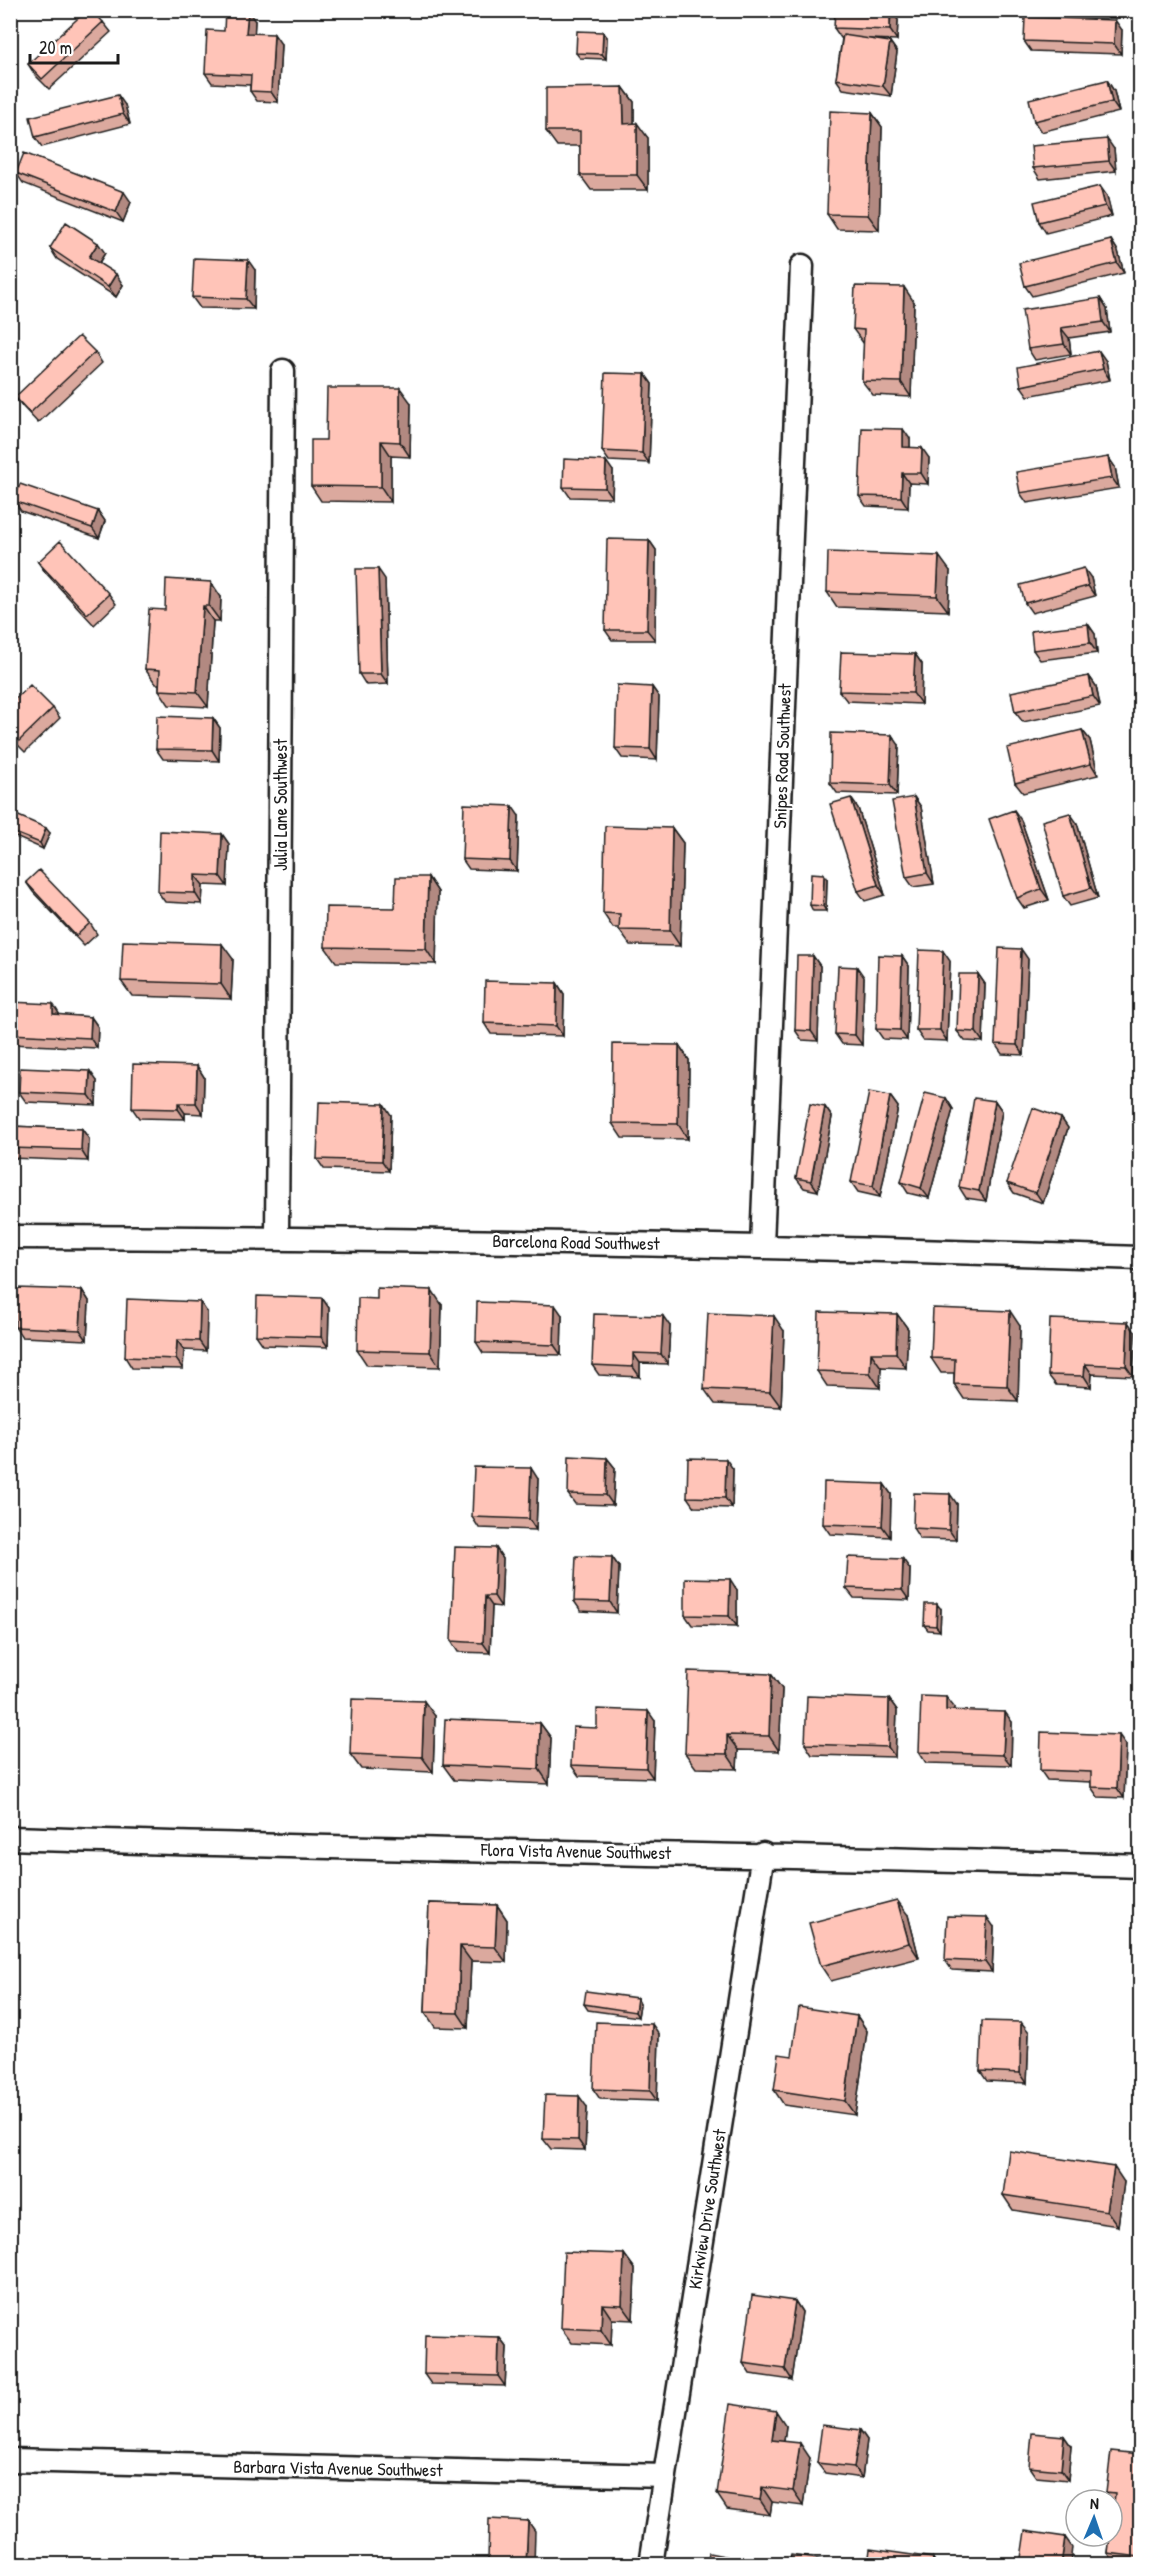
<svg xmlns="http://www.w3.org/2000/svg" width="1151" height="2575" font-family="'Patrick Hand',sans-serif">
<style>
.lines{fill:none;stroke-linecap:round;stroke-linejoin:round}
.street-casing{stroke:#1c1c1c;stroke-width:27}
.street{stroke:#fff;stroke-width:22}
.wall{fill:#dba99e;stroke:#1c1c1c;stroke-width:1.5}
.shaded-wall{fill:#b28981;stroke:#1c1c1c;stroke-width:1.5}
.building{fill:#ffc4b8;stroke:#1c1c1c;stroke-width:1.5}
.labels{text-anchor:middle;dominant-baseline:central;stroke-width:4.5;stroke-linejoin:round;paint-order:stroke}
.street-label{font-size:18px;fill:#1c1c1c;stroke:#fff}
</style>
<rect width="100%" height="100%" fill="#fff"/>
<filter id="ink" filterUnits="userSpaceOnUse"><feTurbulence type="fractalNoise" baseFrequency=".0167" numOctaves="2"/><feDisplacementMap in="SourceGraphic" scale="12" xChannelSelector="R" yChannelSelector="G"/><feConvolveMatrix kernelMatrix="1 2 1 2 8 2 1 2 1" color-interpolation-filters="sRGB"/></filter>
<g filter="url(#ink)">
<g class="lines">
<g class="street-casing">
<path id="street" d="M10,1237C387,1238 764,1245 1140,1258
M277,1238L283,371
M762,1245L802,266
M10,1838C387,1851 764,1854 1140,1866
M10,2460L665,2476
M651,2564L763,1854"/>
</g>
<use href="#street" class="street"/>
</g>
<path class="wall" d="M898,20L897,40L869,39L890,42L897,52L891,96L843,89L836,79L842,38H841L834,28Z
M255,21L254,33L281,44L278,102L257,101L250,91V85L212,83L205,73L224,31Z
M103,22L111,32L49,89L35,75L28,64Z
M1122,30L1121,54L1031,51L1024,41Z
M603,32L607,37L606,59L580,58L576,53Z
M1107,80L1114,91L1119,112L1041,132L1034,121Z
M623,87L634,102V123L648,138V190H591L580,175V146H557L546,131Z
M125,105L130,124L42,147L35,137Z
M872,113L882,127L879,230L837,229L827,214Z
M1114,149L1116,171L1040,179L1033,168Z
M16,173L131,202L123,222L23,183Z
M1107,196L1112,216L1046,233L1039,222Z
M1111,240L1118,251L1124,273L1032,296L1025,286Z
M50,248L105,253L99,263L123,285L116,297L57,259Z
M255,270L254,309L200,308L192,297Z
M1100,298L1107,309L1110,332L1069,338L1071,354L1035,360L1028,349Z
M914,302L911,397L873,395L862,381L864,344L853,329Z
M95,352L102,363L38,423L23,407L15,397Z
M1106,361L1110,380L1028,396L1021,386Z
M645,374L652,384L649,463L609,461L602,451Z
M411,403L410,457L391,456V502L321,501L311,486L326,440Z
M910,439V448L929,458L928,484L909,483L908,508L866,506L859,496Z
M1108,457L1115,467L1119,488L1027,503L1020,493Z
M613,471L612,498L570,497L563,487Z
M14,501L98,511L105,521L99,538L21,511Z
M649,540L656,550L655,640H612L605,630Z
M38,562L109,594L116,604L94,625L45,572Z
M950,571L948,611L837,607L827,592Z
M1091,578L1095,596L1032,613L1025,603Z
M385,579L388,684L366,685L359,674Z
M221,597L220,621H213L208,707L169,705L159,690V684H156L145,669L165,610Z
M1088,624L1095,634L1097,653L1040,660L1033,650Z
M915,654L922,664L921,704L847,701L839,691Z
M1089,676L1096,686L1100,706L1023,722L1015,712Z
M652,687L659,697L657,760L622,758L615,748Z
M10,704L53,708L60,718L25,752L10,737Z
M213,718L220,728L219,761L163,759L156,749Z
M1082,730L1090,740L1098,775L1023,793L1015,783Z
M899,745L897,795L837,793L830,783Z
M914,797L921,807L934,884L913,887L906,877Z
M858,808L885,895L865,901L858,891Z
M519,816L517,871L469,869L462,859Z
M1021,820L1049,900L1024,908L1017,898Z
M10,822L50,833L43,849L11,835Z
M1077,823L1098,898L1070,906L1063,896Z
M672,828L683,843L680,946L630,945L619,930V928H613L603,913Z
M222,834L229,844L227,886L203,885L202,904L165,902L158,892Z
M428,877L438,892L436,964L336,962L325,947L395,908Z
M827,879L826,911H813L810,905Z
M26,882L90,923L97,934L84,946L33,892Z
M813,956L820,966L818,1041L802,1040L795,1030Z
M902,956L909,966L907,1040L883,1039L876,1029Z
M233,959L231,999L132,996L121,981Z
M1028,959L1024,1055L1002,1054L995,1044Z
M950,961L947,1041L923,1040L916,1030Z
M978,974L985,984L983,1042L965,1041L957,1031Z
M864,977L862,1045L842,1044L835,1034Z
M557,983L564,994L563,1036L491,1034L484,1023Z
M10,1002L60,1015L91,1017L98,1027L97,1048L10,1044Z
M679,1045L689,1060L688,1139L622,1138L612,1123Z
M197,1066L204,1077L203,1114L185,1113V1119L139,1118L132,1108Z
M97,1081L96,1105L26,1102L19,1092Z
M890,1096L898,1107L880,1197L858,1192L851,1182Z
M946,1098L953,1109L929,1198L908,1193L901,1182Z
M995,1101L1002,1111L986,1201L966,1198L959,1187Z
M825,1107L832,1117L818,1191L804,1188L796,1178Z
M391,1115L389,1171L324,1169L317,1159Z
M1061,1118L1068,1128L1043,1203L1014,1193L1007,1183Z
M10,1126L82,1129L89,1139L88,1161L10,1158Z
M82,1290L89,1301L87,1340L22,1337L15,1327Z
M322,1298L329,1308L328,1347L263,1345L256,1335Z
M442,1305L440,1367L367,1365L357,1350Z
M207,1312L206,1351L184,1350L183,1369L132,1368L125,1357Z
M897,1314L908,1329L906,1368L881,1367L880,1388L827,1386L817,1371Z
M562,1315L561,1355L483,1353L476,1342Z
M670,1326L668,1364L640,1363V1377L599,1375L592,1365Z
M1020,1326L1018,1401L964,1399L954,1384V1373H941L931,1358Z
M784,1331L781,1407L715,1404L704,1389Z
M1135,1332L1133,1376L1092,1374L1091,1387L1056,1385L1048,1375Z
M607,1458L615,1468L613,1505L575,1504L568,1494Z
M733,1469L732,1508L694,1507L687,1497Z
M538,1479L536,1530L479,1528L472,1517Z
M884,1484L891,1494L890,1537L830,1534L823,1524Z
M957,1504L956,1540L920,1539L913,1528Z
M496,1548L503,1559L501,1607L492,1606L490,1653L458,1652L451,1641Z
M612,1557L619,1567L617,1613L581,1611L574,1601Z
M910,1569L909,1600L854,1598L846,1588Z
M737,1590V1626L692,1625L685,1615Z
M941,1609L940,1631L928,1630L924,1625Z
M771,1674L782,1689L779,1751L738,1750L737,1769L696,1768L685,1753Z
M889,1699L897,1710L895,1757L812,1755L805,1744Z
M954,1707L953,1710L1012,1722L1011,1765L926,1763L919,1752Z
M435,1716L433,1772L361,1769L350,1754Z
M655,1721L653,1778L579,1776L571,1765Z
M540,1723L551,1738L549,1784L454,1780L443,1765Z
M1126,1745L1124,1798L1098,1797L1091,1787V1782L1047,1780L1040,1770Z
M429,1903L497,1905L507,1920L506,1962L471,1961L468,2028L435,2027L425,2012Z
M908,1915L919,1958L831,1981L821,1966Z
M994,1927L992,1972L952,1970L945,1960Z
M637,1998L640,2004L638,2017L588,2010L584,2004Z
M857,2016L867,2031L855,2115L784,2105L774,2090L792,2056Z
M1029,2032L1027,2083L987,2081L980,2071Z
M659,2034L657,2101L600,2099L593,2089Z
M587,2107L585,2150L551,2149L543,2139Z
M1124,2182L1118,2226L1013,2210L1003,2195Z
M624,2254L635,2269L633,2320L612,2319L611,2345L572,2343L561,2328Z
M795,2301L802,2312L792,2380L750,2374L743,2363Z
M499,2337L507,2347L505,2386L431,2384L424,2374Z
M786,2426L784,2441L810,2458L803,2506L772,2502L770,2515L727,2509L717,2494Z
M860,2430L867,2440L862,2478L825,2473L817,2463Z
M1064,2436L1071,2446L1068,2480L1036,2477L1029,2467Z
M1140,2454V2565H1116L1108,2553L1114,2504L1112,2500H1111L1106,2493Z"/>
<path class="shaded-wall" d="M891,10L898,20L897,40L890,30Z
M248,11L255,21L254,43L246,33Z
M1115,20L1122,30L1121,54L1114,44Z
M603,32L607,37L606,59L602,54Z
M274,34L281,44L278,102L271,92Z
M890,42L897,52L891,96L883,86Z
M1107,80L1114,91L1119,112L1112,102Z
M623,87L634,102V139L624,124Z
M118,95L125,105L130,124L123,114Z
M872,113L882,127L879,230L868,215Z
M637,123L648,138V190L637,175Z
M1107,139L1114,149L1116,171L1109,161Z
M1100,186L1107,196L1112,216L1105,206Z
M124,192L131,202L123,222L116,212Z
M1111,240L1118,251L1124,273L1117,263Z
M98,243L105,253L96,267L89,257Z
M248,260L255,270L254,309L246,299Z
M116,274L123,285L116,297L108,287Z
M904,287L914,302L911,397L901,382Z
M1100,298L1107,309L1110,332L1103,322Z
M1061,328L1069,338L1071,354L1064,344Z
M1099,351L1106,361L1110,380L1103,369Z
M645,374L652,384L649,463L642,453Z
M400,388L411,403L410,457L400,442Z
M903,429L910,439V458L903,447Z
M381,441L391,456V502L381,487Z
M922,448L929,458L928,484L921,473Z
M1108,457L1115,467L1119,488L1112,478Z
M606,461L613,471L612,498L605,488Z
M902,473L909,483L908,508L901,497Z
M98,511L105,521L99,538L92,528Z
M649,540L656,550L655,640L647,630Z
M939,556L950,571L948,611L937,596Z
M1084,568L1091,578L1095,596L1088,586Z
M378,569L385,579L388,684L381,674Z
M211,582L221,597L220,621L209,606Z
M203,606L213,621L208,707L197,692Z
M1088,624L1095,634L1097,653L1090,643Z
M915,654L922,664L921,704L913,693Z
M1089,676L1096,686L1100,706L1093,696Z
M652,687L659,697L657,760L650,749Z
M213,718L220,728L219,761L212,750Z
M1082,730L1090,740L1098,775L1091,764Z
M892,735L899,745L897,795L890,785Z
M914,797L921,807L934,884L927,873Z
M851,798L858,808L885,895L878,885Z
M512,806L519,816L517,871L510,861Z
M1014,810L1021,820L1049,900L1041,889Z
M1070,813L1077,823L1098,898L1091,888Z
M46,828L50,833L43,849L40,843Z
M672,828L683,843L680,946L670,931Z
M222,834L229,844L227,886L220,876Z
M824,874L827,879L826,911L823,906Z
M195,875L203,885L202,904L195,893Z
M428,877L438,892L436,964L426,949Z
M222,944L233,959L231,999L221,984Z
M1021,949L1028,959L1024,1055L1017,1045Z
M943,951L950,961L947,1041L940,1030Z
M813,956L820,966L818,1041L811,1031Z
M902,956L909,966L907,1040L900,1030Z
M857,967L864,977L862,1045L855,1035Z
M978,974L985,984L983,1042L976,1032Z
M557,983L564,994L563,1036L556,1026Z
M53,1004L60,1015L53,1014Z
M91,1017L98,1027L97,1048L90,1038Z
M679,1045L689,1060L688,1139L678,1124Z
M197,1066L204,1077L203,1114L196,1103Z
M90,1071L97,1081L96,1105L89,1095Z
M890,1096L898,1107L880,1197L873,1186Z
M946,1098L953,1109L929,1198L921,1188Z
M995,1101L1002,1111L986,1201L979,1191Z
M178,1103L185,1113V1119L178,1109Z
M384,1104L391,1115L389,1171L382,1161Z
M825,1107L832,1117L818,1191L811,1181Z
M1061,1118L1068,1128L1043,1203L1036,1193Z
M82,1129L89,1139L88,1161L81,1150Z
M82,1290L89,1301L87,1340L80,1330Z
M432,1290L442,1305L440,1367L430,1352Z
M322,1298L329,1308L328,1347L321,1337Z
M200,1302L207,1312L206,1351L199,1341Z
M555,1305L562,1315L561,1355L554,1345Z
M1010,1311L1020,1326L1018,1401L1007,1386Z
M897,1314L908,1329L906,1368L896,1353Z
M663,1316L670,1326L668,1364L661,1354Z
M774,1316L784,1331L781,1407L770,1392Z
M1128,1322L1135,1332L1133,1376L1126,1366Z
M177,1340L184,1350L183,1369L176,1359Z
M633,1353L640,1363V1377L633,1367Z
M871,1353L881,1367L880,1388L870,1373Z
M1085,1364L1092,1374L1091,1387L1084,1376Z
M607,1458L615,1468L613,1505L606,1495Z
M726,1459L733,1469L732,1508L725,1498Z
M531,1468L538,1479L536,1530L529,1519Z
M884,1484L891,1494L890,1537L882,1526Z
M950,1494L957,1504L956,1540L949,1530Z
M496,1548L503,1559L501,1607L494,1596Z
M612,1557L619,1567L617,1613L610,1602Z
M903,1559L910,1569L909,1600L902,1590Z
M730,1579L737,1590V1626L729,1616Z
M485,1596L492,1606L490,1653L483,1643Z
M937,1604L941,1609L940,1631L936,1626Z
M771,1674L782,1689L779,1751L769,1736Z
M946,1697L954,1707L953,1720L946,1710Z
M889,1699L897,1710L895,1757L888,1747Z
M424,1701L435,1716L433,1772L422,1757Z
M648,1711L655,1721L653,1778L646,1768Z
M1005,1712L1012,1722L1011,1765L1003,1755Z
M540,1723L551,1738L549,1784L539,1769Z
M727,1735L738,1750L737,1769L727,1754Z
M1119,1735L1126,1745L1124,1798L1117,1788Z
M897,1900L908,1915L919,1958L909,1943Z
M497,1905L507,1920L506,1962L495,1947Z
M987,1917L994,1927L992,1972L985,1962Z
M460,1946L471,1961L468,2028L458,2013Z
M637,1998L640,2004L638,2017L635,2012Z
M857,2016L867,2031L855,2115L845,2101Z
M1021,2022L1029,2032L1027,2083L1020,2073Z
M652,2024L659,2034L657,2101L650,2091Z
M579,2096L587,2107L585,2150L578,2140Z
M1114,2167L1124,2182L1118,2226L1107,2211Z
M624,2254L635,2269L633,2320L622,2305Z
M795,2301L802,2312L792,2380L785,2369Z
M602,2304L612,2319L611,2345L601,2330Z
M499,2337L507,2347L505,2386L498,2376Z
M776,2411L786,2426L782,2454L772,2440Z
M860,2430L867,2440L862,2478L854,2467Z
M1064,2436L1071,2446L1068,2480L1061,2470Z
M800,2443L810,2458L803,2506L793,2491Z
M762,2487L772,2502L770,2515L760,2500Z
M528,2521L535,2531L534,2565H526Z
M1065,2537L1072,2547L1070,2565H1061Z
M933,2558L937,2565H932Z"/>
<path class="building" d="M87,10H92L103,22L42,79L28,64Z
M225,10L248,11L246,33L274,34L271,92L250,91L251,75L205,73L207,30L224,31Z
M835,10H890V30L834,28Z
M1025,17L1115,20L1114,44L1024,41Z
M577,31L603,32L602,54L576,53Z
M843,35L890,42L883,86L836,79Z
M1107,80L1112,102L1034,121L1029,99Z
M623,87L624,124L637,123V175H580V131H546V88Z
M118,95L123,114L35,137L30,117Z
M830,111L872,113L868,215L827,214Z
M1107,139L1109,161L1033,168L1031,146Z
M24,153L124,192L116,212L16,173Z
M1100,186L1105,206L1039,222L1034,202Z
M66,222L98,243L89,257L116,274L108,287L50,248Z
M1111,240L1117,263L1025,286L1019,263Z
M194,258L248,260L246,299L192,297Z
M855,286L904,287L901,382L862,381L864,330L853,329Z
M1100,298L1103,322L1061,328L1064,344L1028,349L1022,310Z
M79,336L95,352L30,413L15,397Z
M1099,351L1103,369L1021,386L1018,367Z
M605,373L645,374L642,453L602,451Z
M327,388H400V442L381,441V487L311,486V440H326Z
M862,428L903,429V447L922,448L921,473H902L901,497L859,496Z
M1108,457L1112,478L1020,493L1016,472Z
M564,459L606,461L605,488L563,487Z
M20,484L98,511L92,528L14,501Z
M607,539L649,540L647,630H605Z
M60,541L109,594L87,614L38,562Z
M828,552L939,556L937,596L827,592Z
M1084,568L1088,586L1025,603L1020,585Z
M356,569H378L381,674H359Z
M166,579L211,582L209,606H203L197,692L159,690L160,670L145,669L149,609L165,610Z
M1088,624L1090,643L1033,650L1031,631Z
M841,652L915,654L913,693L839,691Z
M1089,676L1093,696L1015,712L1011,692Z
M30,685L53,708L18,742L10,734V704Z
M617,685L652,687L650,749L615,748Z
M157,716L213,718L212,750L156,749Z
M1082,730L1091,764L1015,783L1007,748Z
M831,733L892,735L890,785L830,783Z
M914,797L927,873L906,877L892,801Z
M851,798L878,885L858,891L830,804Z
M464,804L512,806L510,861L462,859Z
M1014,810L1041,889L1017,898L989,819Z
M1070,813L1091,888L1063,896L1042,821Z
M14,814L46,828L40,843L10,831V822Z
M605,826L672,828L670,931L619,930L620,914L603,913Z
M160,831L222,834L220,876L195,875V893L158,892Z
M39,870L90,923L76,936L26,882Z
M811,873L824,874L823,906L810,905Z
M396,877H428L426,949L325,947L326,907L395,908Z
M123,941L222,944L221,984L121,981Z
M999,948L1021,949L1017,1045L995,1044Z
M919,950L943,951L940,1030H916Z
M878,955L902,956L900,1030L876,1029Z
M797,956H813L811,1031L795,1030Z
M838,966L857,967L855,1035L835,1034Z
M959,974H978L976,1032L957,1031Z
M485,981L557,983L556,1026L484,1023Z
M10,1002L53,1004V1014L91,1017L90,1038L10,1034Z
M613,1044L679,1045L678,1124L612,1123Z
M133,1064L197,1066L196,1103H178V1109L132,1108Z
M20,1068L90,1071L89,1095L19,1092Z
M869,1092L890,1096L873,1186L851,1182Z
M925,1093L946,1098L921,1188L901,1182Z
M974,1098L995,1101L979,1191L959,1187Z
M319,1102L384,1104L382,1161L317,1159Z
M810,1104L825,1107L811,1181L796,1178Z
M1033,1108L1061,1118L1036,1193L1007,1183Z
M10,1126L82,1129L81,1150L10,1148Z
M16,1288L82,1290L80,1330L15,1327Z
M377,1288L432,1290L430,1352L357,1350L358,1298L377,1299Z
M257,1296L322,1298L321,1337L256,1335Z
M127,1299L200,1302L199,1341L177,1340L176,1359L125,1357Z
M477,1302L555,1305L554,1345L476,1342Z
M933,1308L1010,1311L1007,1386L954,1384L955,1359L931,1358Z
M819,1312L897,1314L896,1353H871L870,1373L817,1371Z
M708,1313L774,1316L770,1392L704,1389Z
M594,1314L663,1316L661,1354L633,1353V1367L592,1365Z
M1050,1319L1128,1322L1126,1366L1085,1364L1084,1376L1048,1375Z
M569,1456L607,1458L606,1495L568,1494Z
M688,1458L726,1459L725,1498L687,1497Z
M474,1467L531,1468L529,1519L472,1517Z
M824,1482L884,1484L882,1526L823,1524Z
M914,1493L950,1494L949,1530L913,1528Z
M455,1547L496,1548L494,1596H485L483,1643L451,1641Z
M576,1556L612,1557L610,1602L574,1601Z
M848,1557L903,1559L902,1590L846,1588Z
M685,1578L730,1579L729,1616L685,1615Z
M925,1604H937L936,1626L924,1625Z
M688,1671L771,1674L769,1736L727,1735V1754L685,1753Z
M807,1696L889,1699L888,1747L805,1744Z
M921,1696L946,1697V1710L1005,1712L1003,1755L919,1752Z
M352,1699L424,1701L422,1757L350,1754Z
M597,1709L648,1711L646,1768L571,1765L573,1727L597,1728Z
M445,1719L540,1723L539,1769L443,1765Z
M1041,1732L1119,1735L1117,1788L1091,1787V1772L1040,1770Z
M897,1900L909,1943L821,1966L809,1923Z
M429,1903L497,1905L495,1947L460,1946L458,2013L425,2012Z
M947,1916L987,1917L985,1962L945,1960Z
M586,1991L637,1998L635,2012L584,2004Z
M799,2007L857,2016L845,2101L774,2090L779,2054L792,2056Z
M982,2021L1021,2022L1020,2073L980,2071Z
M596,2022L652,2024L650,2091L593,2089Z
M545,2095L579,2096L578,2140L543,2139Z
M1009,2151L1114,2167L1107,2211L1003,2195Z
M564,2252L624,2254L622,2305L602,2304L601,2330L561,2328Z
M752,2295L795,2301L785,2369L743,2363Z
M425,2335L499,2337L498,2376L424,2374Z
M730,2404L776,2411L772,2440L800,2443L793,2491L762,2487L760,2500L717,2494Z
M822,2425L860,2430L854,2467L817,2463Z
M1032,2433L1064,2436L1061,2470L1029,2467Z
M1111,2451L1140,2454V2557L1108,2553L1110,2536H1112V2520L1115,2494L1106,2493Z
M489,2519L528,2521L526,2565H467V2561H488Z
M1025,2531L1065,2537L1061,2565H1020Z
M870,2549L933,2558L932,2565H868Z
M709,2553L755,2562V2565H707Z
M791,2555L824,2560L823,2565H789Z"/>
</g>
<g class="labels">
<g class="street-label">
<text transform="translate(782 756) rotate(-88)">Snipes Road Southwest</text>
<text transform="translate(280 805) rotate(-90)">Julia Lane Southwest</text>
<text transform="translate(576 1242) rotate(1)">Barcelona Road Southwest</text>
<text transform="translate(576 1851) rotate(1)">Flora Vista Avenue Southwest</text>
<text transform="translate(707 2209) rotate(-81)">Kirkview Drive Southwest</text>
<text transform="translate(338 2468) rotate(1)">Barbara Vista Avenue Southwest</text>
</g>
</g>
<rect width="1151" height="2575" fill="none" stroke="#fff" stroke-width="36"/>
<rect x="18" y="18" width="1115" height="2539" fill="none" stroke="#1c1c1c" stroke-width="2" filter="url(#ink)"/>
<g transform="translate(1094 2518) rotate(2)"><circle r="28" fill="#ffffff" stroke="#a4a4a4" stroke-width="1.5"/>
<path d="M0-4.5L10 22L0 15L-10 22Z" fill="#1f6fb2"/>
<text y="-9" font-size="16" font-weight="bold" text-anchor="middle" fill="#1c1c1c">N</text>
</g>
<path d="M30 54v9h88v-9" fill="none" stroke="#1c1c1c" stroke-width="3"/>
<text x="39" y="54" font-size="18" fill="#1c1c1c" stroke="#ffffff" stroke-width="4.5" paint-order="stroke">20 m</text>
</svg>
